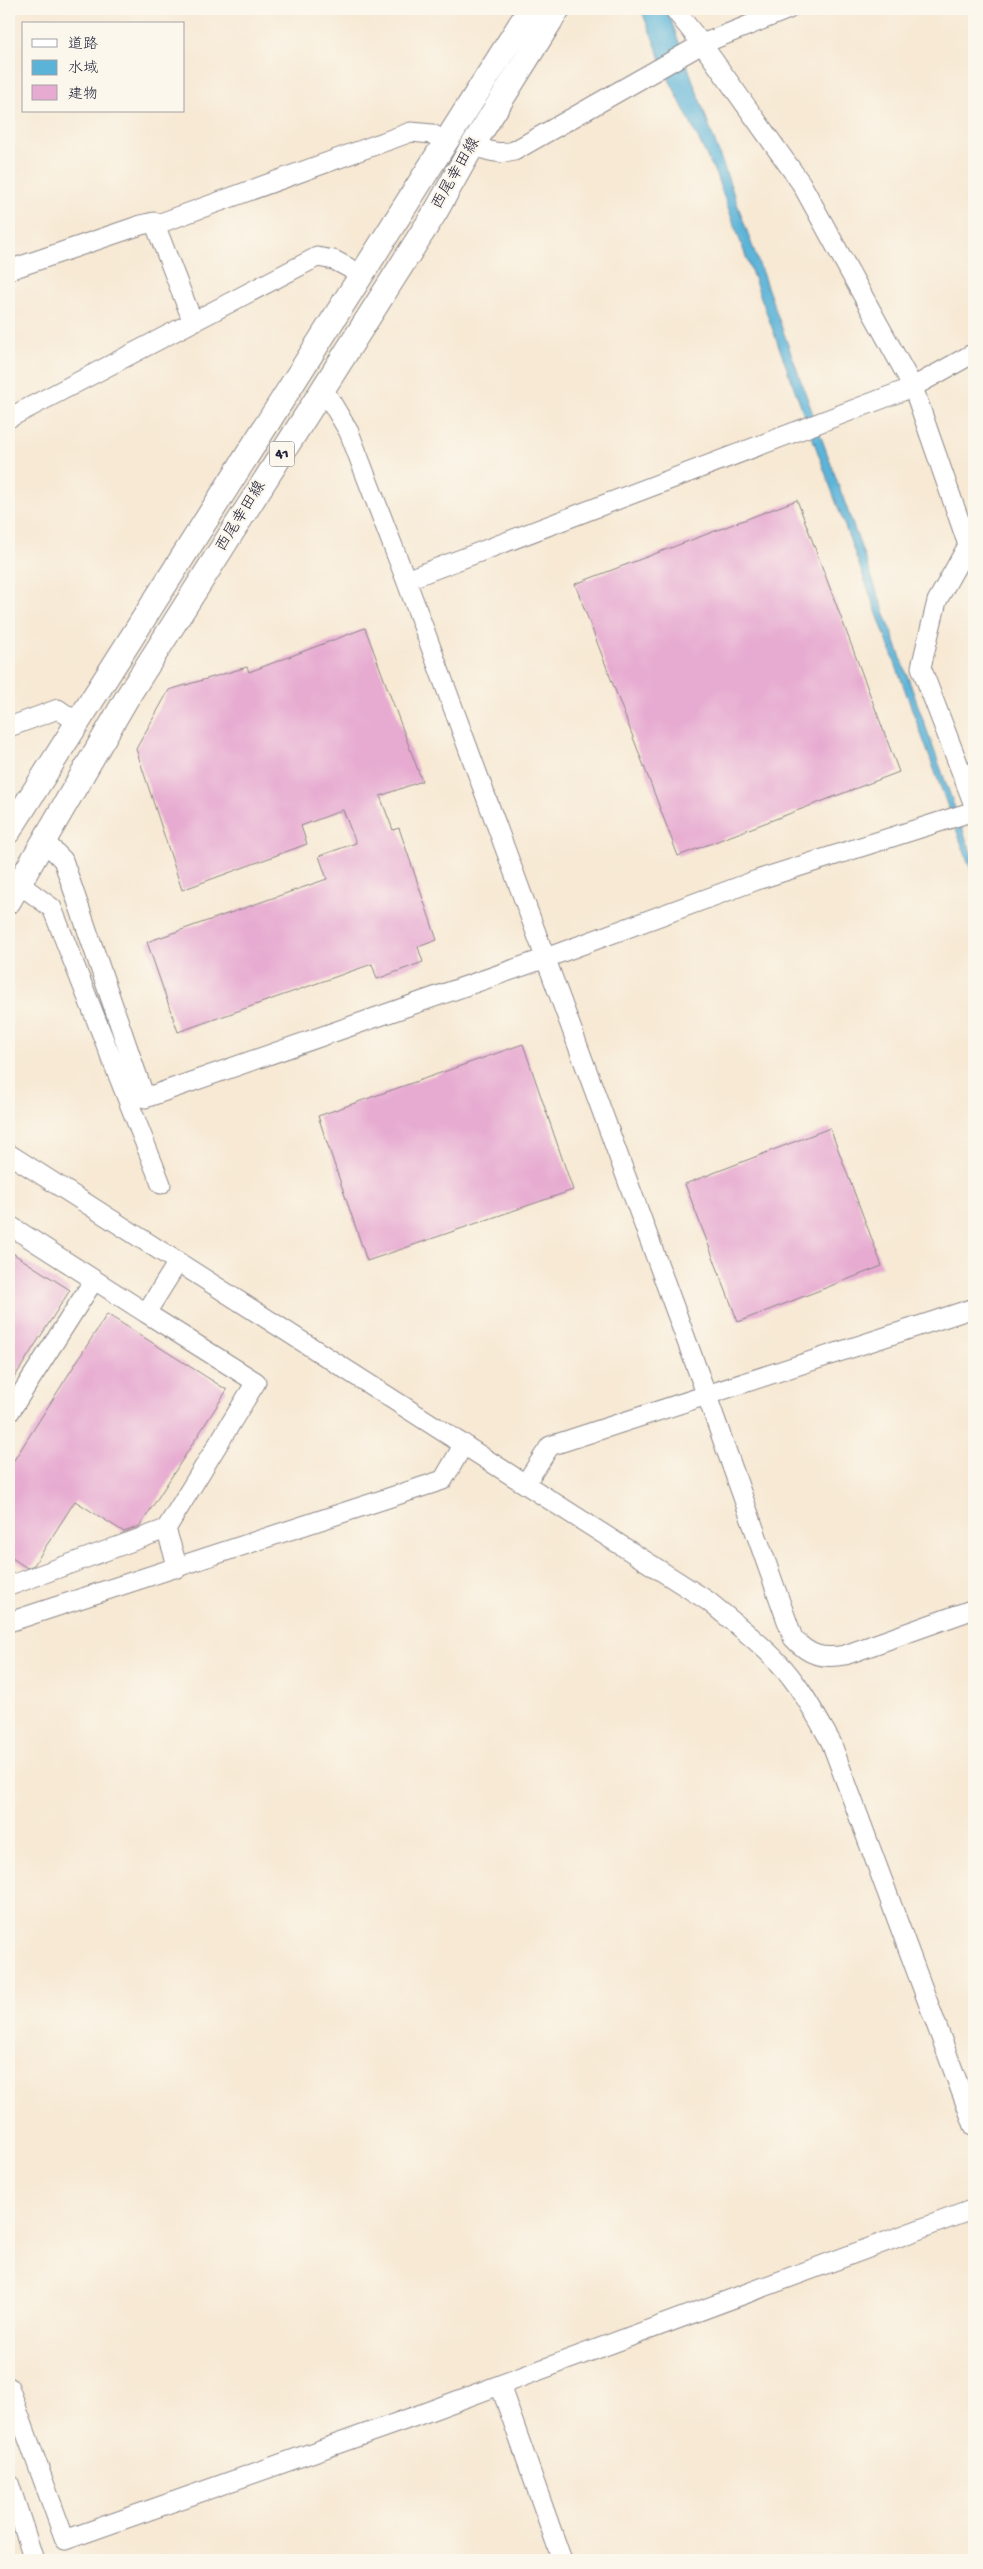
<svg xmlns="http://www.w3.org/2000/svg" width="983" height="2569" font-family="'Gochi Hand','Klee One',sans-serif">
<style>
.water{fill:#5bb4d8;stroke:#3e6b8a}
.building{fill:#e7abd1}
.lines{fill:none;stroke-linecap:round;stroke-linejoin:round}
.minor-casing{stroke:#8c8688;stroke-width:21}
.major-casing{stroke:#8c8688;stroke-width:26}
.minor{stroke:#fff;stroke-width:19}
.major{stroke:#fff;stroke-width:24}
.labels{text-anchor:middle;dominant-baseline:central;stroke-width:4.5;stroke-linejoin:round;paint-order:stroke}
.shield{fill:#fbf7ec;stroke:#636270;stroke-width:1}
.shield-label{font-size:15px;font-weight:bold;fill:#22223b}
.street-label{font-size:16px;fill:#22223b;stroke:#fbf7ec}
</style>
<rect width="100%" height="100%" fill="#fbf7ec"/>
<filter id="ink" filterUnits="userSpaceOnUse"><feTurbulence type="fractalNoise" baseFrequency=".02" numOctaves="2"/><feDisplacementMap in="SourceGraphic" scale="10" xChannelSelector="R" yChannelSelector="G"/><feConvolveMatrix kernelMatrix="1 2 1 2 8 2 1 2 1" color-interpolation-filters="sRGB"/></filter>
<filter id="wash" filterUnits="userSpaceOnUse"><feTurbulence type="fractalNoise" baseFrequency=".0096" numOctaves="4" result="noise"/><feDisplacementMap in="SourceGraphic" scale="20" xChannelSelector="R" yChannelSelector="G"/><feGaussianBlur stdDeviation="1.12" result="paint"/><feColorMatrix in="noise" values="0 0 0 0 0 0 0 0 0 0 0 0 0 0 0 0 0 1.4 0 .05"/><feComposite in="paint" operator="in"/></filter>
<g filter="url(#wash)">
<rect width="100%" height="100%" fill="#f7e9d4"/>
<path class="water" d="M641,9H667L974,861V878L716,175L668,77Z"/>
<g id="blocks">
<path class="building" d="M797,500L899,772L678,856L575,584Z
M365,628L422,781L380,796L393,830L399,828L437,940L418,947L423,962L377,979L372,964L178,1032L147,942L327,879L319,856L356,843L343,810L301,826L307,844L182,890L136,749L169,690L247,667L249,672Z
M523,1044L573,1190L367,1261L318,1116Z
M830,1128L882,1266L738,1322L685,1184Z
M9,1251L70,1290L9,1386Z
M107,1314L227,1390L140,1526L124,1532L75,1501L34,1565L27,1568L9,1556V1468Z"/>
</g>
</g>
<g filter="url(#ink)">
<use href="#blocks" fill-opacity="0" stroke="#8c8688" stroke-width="1"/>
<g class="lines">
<g class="minor-casing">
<path id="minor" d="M674,9L702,44L801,183L913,387L968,545
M473,145C487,151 500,155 514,151L702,44L789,9
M155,225L411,132L432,134L446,142
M9,270L141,225L154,222L193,322
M323,388L349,432L406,580L707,1396L793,1638C809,1656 823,1659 845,1655L974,1609
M9,418L317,257L334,260L362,275
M973,536L937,601L921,667L974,805
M406,580L913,387L974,353
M9,727L58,709L78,723
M44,841L63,860L145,1098L546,958L757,880L974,811
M18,883L52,908L161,1184
M9,1154L708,1601C732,1621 757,1640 778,1662C800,1685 815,1714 831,1742L974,2126
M9,1225L146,1313L178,1262
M9,1413L94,1280
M525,1484L550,1446L974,1308
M166,1529L178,1568
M9,1586L166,1529L256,1382L146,1313
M9,1622L443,1480L464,1444
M500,2385L562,2560
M9,2387L65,2540L416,2416L974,2209
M9,2483L34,2560"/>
</g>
<g class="major-casing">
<path id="major" d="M9,831L530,9
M9,901L128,696L436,211L473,145L558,9"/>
</g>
<use href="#minor" class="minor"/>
<use href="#major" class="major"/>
</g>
</g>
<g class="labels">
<rect class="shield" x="269.5" y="441.5" width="25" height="25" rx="4"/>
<g class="shield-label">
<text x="282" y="454">41</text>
</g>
<g class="street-label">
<text transform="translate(457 174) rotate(-60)">西尾幸田線</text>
<text transform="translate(242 517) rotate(-58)">西尾幸田線</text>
</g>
</g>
<rect width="983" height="2569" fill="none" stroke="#fbf7ec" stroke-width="30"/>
<rect x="22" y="22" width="162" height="90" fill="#fbf7ec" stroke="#a4a2a5"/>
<rect x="32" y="39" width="25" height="8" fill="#ffffff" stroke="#a4a2a5"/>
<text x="68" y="48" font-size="15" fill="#22223b">道路</text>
<rect x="32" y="60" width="25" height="15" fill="#5bb4d8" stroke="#a4a2a5"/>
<text x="68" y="72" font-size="15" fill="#22223b">水域</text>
<rect x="32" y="85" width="25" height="15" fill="#e7abd1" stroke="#a4a2a5"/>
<text x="68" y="98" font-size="15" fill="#22223b">建物</text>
</svg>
